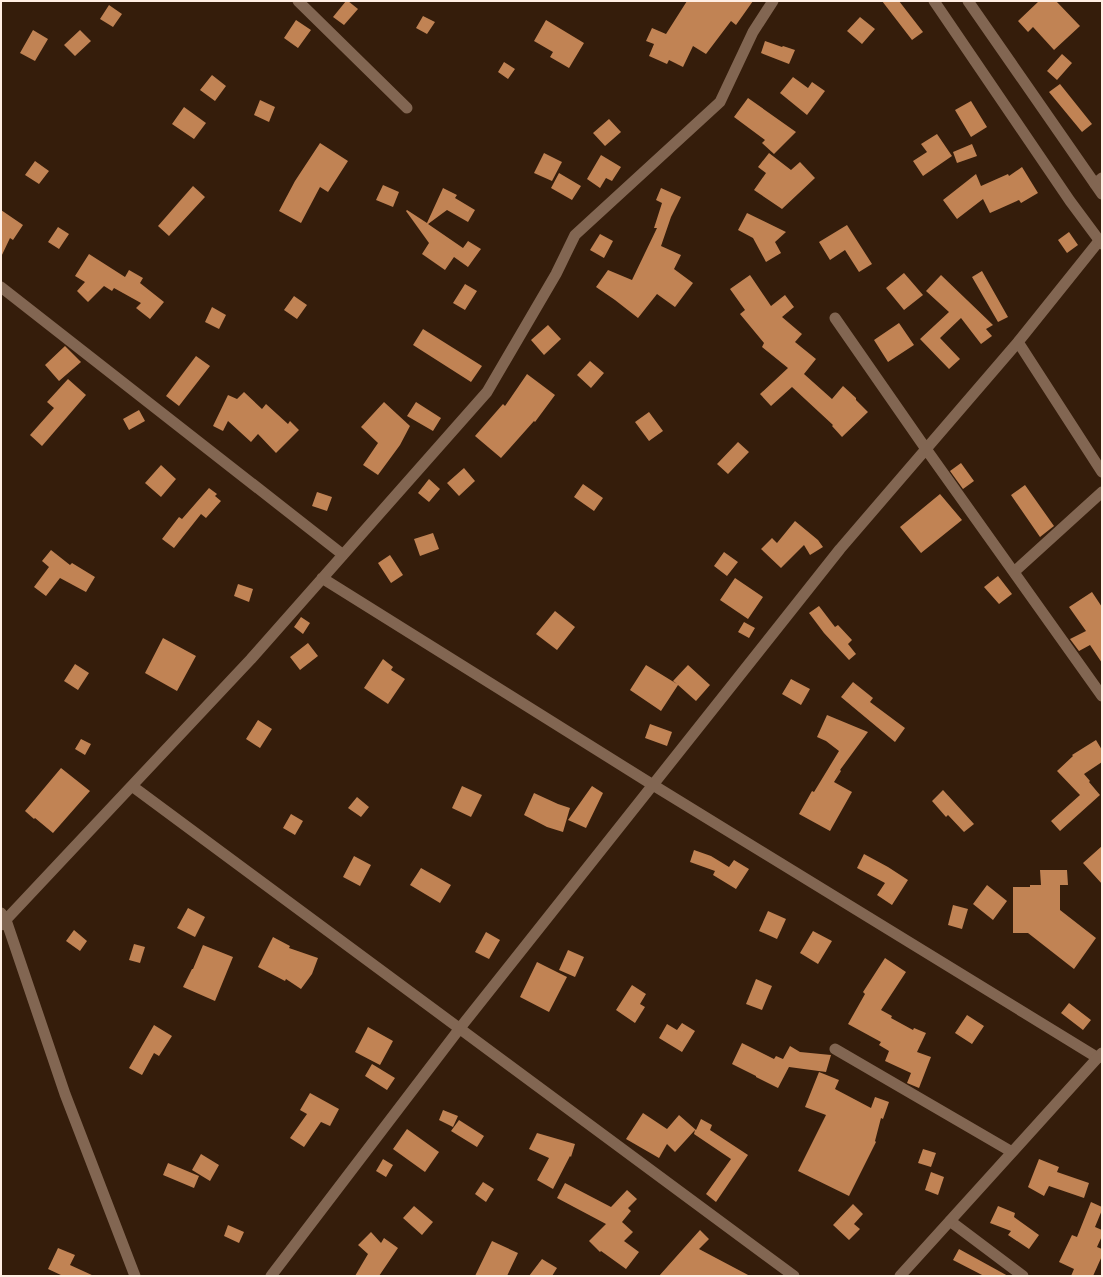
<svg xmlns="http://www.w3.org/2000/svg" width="1103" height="1277" font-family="Jost,sans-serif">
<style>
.building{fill:#c18354}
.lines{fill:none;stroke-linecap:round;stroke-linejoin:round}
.minor{stroke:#826652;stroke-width:11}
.tertiary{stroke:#826652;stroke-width:11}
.secondary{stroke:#826652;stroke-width:11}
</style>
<rect width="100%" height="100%" fill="#351d0b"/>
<path class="building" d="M346,1H348L358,9L344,25L333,17Z
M687,1H753L736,25L731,21L706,54L693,46L683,67L669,60L667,64L649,56L654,44L646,41L652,28L666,34Z
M882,1H899L923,32L912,40Z
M1039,1H1056L1080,26L1054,50L1033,27L1028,32L1018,21Z
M109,5L122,14L113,27L100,19Z
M423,16L435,22L427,34L416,28Z
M860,17L875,29L862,44L847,31Z
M296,20L311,30L298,48L284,38Z
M546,20L584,43L569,68L550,57L553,52L534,41Z
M33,30L48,39L35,61L20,53Z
M80,30L91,41L75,56L64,45Z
M765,41L782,47L783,46L795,50L789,64L761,53Z
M1062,54L1072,63L1057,80L1047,71Z
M504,62L515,69L508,79L498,72Z
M212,75L226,86L215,101L200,90Z
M793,77L808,88L812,82L825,91L807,115L780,93Z
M1060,84L1092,124L1082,132L1049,92Z
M748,98L796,132L774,154L762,143L765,140L734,117Z
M260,100L275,107L269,122L254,115Z
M971,101L987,127L971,137L955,110Z
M184,107L206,123L194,139L172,124Z
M609,119L621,132L605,146L593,133Z
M937,134L952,156L923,176L913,161L927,152L921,144Z
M320,143L348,161L328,192L320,187L301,223L279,211L295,181Z
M972,144L977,156L957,163L953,152Z
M544,153L562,162L552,181L534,173Z
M769,153L791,170L800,162L815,178L782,209L754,190L766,173L758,167Z
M601,155L621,167L612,181L606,178L600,188L587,179Z
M35,161L49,171L39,184L25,175Z
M1022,167L1038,193L1021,203L1019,200L990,213L983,199L957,219L943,200L976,174L981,186L1008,174L1009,176Z
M559,173L581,186L572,200L551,188Z
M383,185L399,192L393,207L376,200Z
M193,186L205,197L169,236L158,226Z
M443,188L457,195L455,198L475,210L468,222L447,210L428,224L463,248L468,241L481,249L468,267L454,257L445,270L422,254L429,243L406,211L407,210L427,223Z
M661,188L681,197L671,217L661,246L681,255L674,269L693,283L675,307L657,294L638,318L615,300L596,287L608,270L632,280L657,228H654L662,203L656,200Z
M1,210L23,225L13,240L10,238L1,257Z
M747,213L786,232L775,242L781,253L766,262L753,238L738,230Z
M847,225L872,264L859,272L845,250L830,260L819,242Z
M58,227L69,234L59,249L48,242Z
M1069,232L1078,245L1067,253L1058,240Z
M600,234L613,241L604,258L590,250Z
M89,254L125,277L129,270L143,278L140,283L164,302L150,319L136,308L141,303L114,288L112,291L104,286L88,302L77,291L85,282L75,276Z
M982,271L1008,317L998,322L972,277Z
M904,273L923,295L904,310L886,288Z
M750,275L771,306L785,295L794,307L782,317L802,334L795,342L816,359L804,374L832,399L843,386L856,398V400L868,412L842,437L832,426L833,425L792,387L771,406L760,394L788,368L762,347L764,343L740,314L745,310L730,289Z
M941,275L993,325L986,329L992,336L981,344L961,318L940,338L960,359L949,369L920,339L949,312L926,291Z
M465,284L477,291L465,310L453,303Z
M294,296L307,305L297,319L284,310Z
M212,307L226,315L219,329L205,322Z
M899,323L914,345L888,362L874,340Z
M548,325L561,339L544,355L531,340Z
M423,329L482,366L471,382L413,345Z
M65,346L81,362L59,381L45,365Z
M196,356L210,366L179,406L166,396Z
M590,361L604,373L591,388L577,375Z
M527,374L555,395L535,422L534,421L501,458L475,436L503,404L505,406Z
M68,379L86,395L42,446L30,435L54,408L47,402Z
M244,392L262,409L266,404L288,424L290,421L299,430L276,453L258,434L251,442L228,421L223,431L213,426L228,395L237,399Z
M384,402L410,426L400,445L378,475L363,465L378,443L361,427Z
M416,402L441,418L433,431L407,416Z
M139,410L145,421L129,430L123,419Z
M649,412L663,431L649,441L635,422Z
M738,442L749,452L728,474L717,464Z
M961,463L974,481L963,489L950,471Z
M161,465L176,479L161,497L145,483Z
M464,468L475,481L459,496L447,483Z
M429,479L440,489L429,502L418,493Z
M583,484L603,498L594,511L574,497Z
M1025,485L1054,526L1040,537L1011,495Z
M209,488L217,494L215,496L221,501L206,518L201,514L174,548L162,539L179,517L182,519Z
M317,492L332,497L327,511L312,506Z
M940,494L962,520L921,553L900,527Z
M795,521L818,540L823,547L810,555L804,545L781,568L761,549L772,538L777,543Z
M433,533L439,549L420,556L414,539Z
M51,550L70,565L72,563L95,577L86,592L60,578L46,596L34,587L49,567L42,561Z
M724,552L738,562L727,576L714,566Z
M390,555L403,575L391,583L378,563Z
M998,576L1012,594L999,604L984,587Z
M735,578L763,597L748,619L720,600Z
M238,584L253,589L249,602L234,596Z
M1092,592L1102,607V663L1090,645L1079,651L1070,639L1086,631L1069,607Z
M819,606L835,627L838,625L852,640L848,644L856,654L849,660L824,633L809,613Z
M555,611L575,627L557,650L536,634Z
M301,617L310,623L303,634L294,627Z
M744,622L755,628L749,638L738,632Z
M163,638L196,656L177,691L145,673Z
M308,643L318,656L300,670L290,657Z
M383,659L393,667L391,670L405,679L388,704L364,688Z
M75,664L89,673L78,690L64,681Z
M646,665L677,684L673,681L688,665L710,685L696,701L678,685L661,711L630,690Z
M791,679L810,689L801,705L782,694Z
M853,682L873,698L870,702L905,728L895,742L841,697Z
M827,715L868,732L840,770L841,771L834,782L852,792L830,831L799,814L812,791L814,792L839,751L826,741L817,737Z
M258,720L272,729L260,748L246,739Z
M650,724L672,732L667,746L645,738Z
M81,739L91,744L85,755L75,749Z
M1096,740L1102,750V762L1084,774L1090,781L1089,782L1100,795L1060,831L1051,821L1080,795L1057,771L1073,756L1072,755Z
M61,768L90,791L53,833L35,818L34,819L25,811Z
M462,786L482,795L471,817L452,808Z
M592,786L603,793L586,828L568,820Z
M943,790L974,824L964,832L948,815L946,817L932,801Z
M534,793L558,804L570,808L563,832L547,827L524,815Z
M357,797L369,807L361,817L348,808Z
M291,814L303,821L295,835L283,828Z
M1102,846V884L1083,863Z
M694,850L711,856L729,867L734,860L749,869L736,889L713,875L715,871L690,862Z
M864,854L888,867L908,880L892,905L877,895L885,883L857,868Z
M354,856L371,865L360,886L343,877Z
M421,868L451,885L440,903L410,885Z
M1040,870H1067L1068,885H1060V910L1096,938L1074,969L1028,933H1013V887H1030V885H1041Z
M987,885L1007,901L993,920L973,904Z
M953,905L968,909L962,929L948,925Z
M188,908L205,917L195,937L177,928Z
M768,911L786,919L777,939L759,931Z
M74,930L87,941L80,951L66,941Z
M813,931L832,941L818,964L800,953Z
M486,932L500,940L489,959L475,952Z
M273,937L290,946L289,948L318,958L312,974L301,989L286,979L285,981L258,967Z
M134,944L145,947L140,963L129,960Z
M203,945L233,957L215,1001L183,987L192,969H193Z
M568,950L584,957L575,977L559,970Z
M885,958L906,972L881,1010L892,1016L891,1018L913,1030L914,1028L926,1033L917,1052L931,1057L919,1088L907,1083L911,1073L885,1061L889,1051L879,1045L881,1042L848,1024L865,994L863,992Z
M537,962L567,977L549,1012L520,997Z
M756,979L772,986L762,1010L746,1004Z
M632,985L646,994L640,1004L645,1007L635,1023L616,1010Z
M1069,1003L1091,1020L1083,1030L1061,1013Z
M967,1015L984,1026L972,1044L955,1033Z
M682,1023L695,1031L682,1052L659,1038L667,1024L677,1030Z
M154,1025L172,1036L159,1056L154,1053L142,1075L129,1068Z
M368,1027L393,1041L380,1065L355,1052Z
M742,1043L774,1059L776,1056L783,1059L790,1046L800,1052L831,1055L826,1072L789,1067L778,1088L756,1077V1076L732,1064Z
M372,1064L395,1078L387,1090L365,1076Z
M819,1072L839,1080L835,1089L871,1108L875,1097L889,1102L883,1119L881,1118L875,1141L876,1142L849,1196L798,1171L826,1115L805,1107Z
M310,1093L339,1109L330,1126L321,1122L304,1147L290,1138L307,1114L300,1110Z
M443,1110L458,1116L453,1127L439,1120Z
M643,1113L667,1129L679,1115L696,1130L701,1119L712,1125L710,1130L748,1155L716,1202L706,1194L731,1159L694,1134L695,1130L675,1152L667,1144L659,1158L626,1139Z
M459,1120L484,1136L477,1147L451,1131Z
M407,1129L439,1152L425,1172L393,1149Z
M537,1133L575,1144L571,1157L570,1156L553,1189L537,1180L549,1158L529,1149Z
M923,1149L936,1153L931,1167L918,1163Z
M201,1154L219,1165L210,1181L192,1170Z
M383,1159L393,1165L386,1177L376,1171Z
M1039,1159L1059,1167L1057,1172L1089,1183L1084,1198L1049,1186L1044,1196L1028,1187Z
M168,1163L199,1176L194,1188L163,1175Z
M931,1172L944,1177L938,1195L925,1190Z
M483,1182L494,1189L486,1202L475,1194Z
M565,1183L611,1207L627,1190L637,1199L628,1208L631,1211L622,1222L633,1232L624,1241L639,1252L626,1269L601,1251L600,1252L589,1241L606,1224L557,1198Z
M1091,1202L1102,1207V1210L1095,1227L1102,1230V1236L1097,1247L1102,1249V1256L1093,1276H1071L1074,1269L1059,1262L1072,1235L1077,1237Z
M853,1204L863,1214L854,1224L860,1229L849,1240L833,1225Z
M414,1206L433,1222L422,1235L403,1218Z
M998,1206L1015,1213L1014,1217L1039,1235L1029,1249L1008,1235L1011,1231L990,1223Z
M228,1225L244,1232L239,1243L224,1236Z
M700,1230L709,1239L699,1249L750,1276H659Z
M371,1232L381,1243L384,1238L398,1248L379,1276H355L368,1254L358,1245Z
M492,1241L518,1253L507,1276H475Z
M58,1248L75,1255L70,1265L94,1276H63L48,1269Z
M959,1249L1008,1276H984L953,1260Z
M542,1259L557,1268L552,1276H529Z"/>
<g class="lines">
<path class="minor" d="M298,1L407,108
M1095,184L1102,178
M1,287L342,554
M835,318L926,449L1102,696
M1018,342L1102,472
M1014,572L1102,492
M322,578L653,785L1098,1058
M132,786L794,1276
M1,913L6,920L65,1094L135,1276
M1,925L251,659L487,392L556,274L575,235L720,102L753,32L773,1
M835,1049L1012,1152
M950,1221L1023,1276
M271,1276L460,1028L840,549L1018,342L1099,241"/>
<path class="tertiary" d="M900,1276L1102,1053"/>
<path class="secondary" d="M934,1L1070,201L1102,244
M968,1L1102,194"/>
</g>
<rect width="1103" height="1277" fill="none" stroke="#ffeee3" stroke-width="4"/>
</svg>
